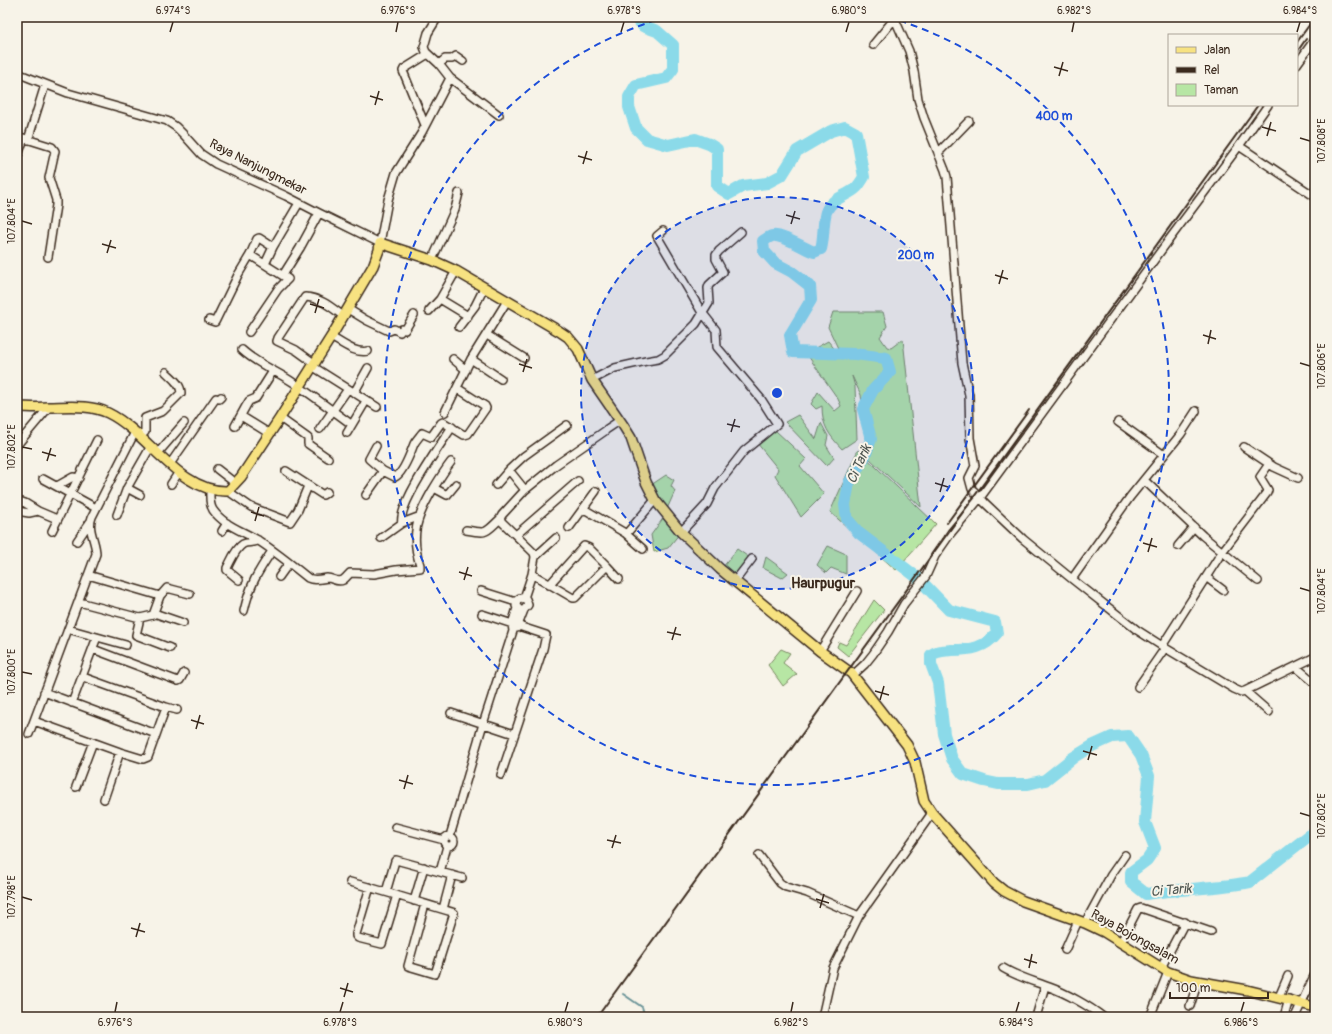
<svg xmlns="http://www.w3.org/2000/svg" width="1332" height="1034" font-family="Pangolin,sans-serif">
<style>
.green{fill:#b7e6a4;stroke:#798861}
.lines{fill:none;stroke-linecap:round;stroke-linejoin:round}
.stream{stroke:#6b9498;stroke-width:2}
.river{stroke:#8bdae9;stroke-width:12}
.minor-casing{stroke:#3b2a1e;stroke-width:10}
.major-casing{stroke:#3b2a1e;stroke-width:12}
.minor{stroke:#f7f3e8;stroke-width:7}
.major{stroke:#f7e281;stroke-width:9}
.rail{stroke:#3b2a1e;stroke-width:2}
.ticks{fill:none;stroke:#3b2a1e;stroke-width:1.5}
.ring{fill:none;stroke:#1d4ed8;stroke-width:2;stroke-dasharray:7 5}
.labels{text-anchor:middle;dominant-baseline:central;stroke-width:4;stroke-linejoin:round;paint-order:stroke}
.street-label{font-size:13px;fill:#3b2a1e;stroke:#f7f3e8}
.water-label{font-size:14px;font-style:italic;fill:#4f5651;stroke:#f7f3e8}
.quarter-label{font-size:15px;font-weight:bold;fill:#3b2a1e;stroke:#f7f3e8}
.centre{fill:#1d4ed8;stroke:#f7f3e8;stroke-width:2}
.ring-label{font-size:12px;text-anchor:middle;font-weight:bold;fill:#1d4ed8;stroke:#f7f3e8;stroke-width:4;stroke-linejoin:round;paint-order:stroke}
.neatline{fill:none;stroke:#3b2a1e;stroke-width:1.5}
.ticks-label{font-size:10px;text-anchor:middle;fill:#3b2a1e}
</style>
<rect width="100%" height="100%" fill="#f7f3e8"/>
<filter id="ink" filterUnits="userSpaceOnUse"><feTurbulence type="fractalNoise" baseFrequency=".025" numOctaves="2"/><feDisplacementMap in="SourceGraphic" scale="8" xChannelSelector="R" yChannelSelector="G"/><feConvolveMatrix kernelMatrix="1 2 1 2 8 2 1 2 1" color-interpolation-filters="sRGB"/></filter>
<g filter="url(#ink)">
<path class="green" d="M833,312H883L887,326L880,337L887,347L891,348L903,339L921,507L869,458L861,395L852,376L855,387L857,439L842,449C829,435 822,426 822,406L816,409L811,404L818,392L835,411L841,406L838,399L806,353L828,341L843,359L828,327Z
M798,415L816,439L821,423L828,436L826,445L834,458L827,466L785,422Z
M775,430L806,459L800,466L824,494L801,517L775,475L778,469L757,443Z
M858,450L936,524L896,570L830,512Z
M666,475L674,480L671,486L675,491L667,509L651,485Z
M664,517L680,533L668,548L654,552L651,535Z
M828,546L846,554V574L831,568L826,573L817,565Z
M737,549L750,558L735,577L723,567Z
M766,557L788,573L782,578L763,568Z
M874,600L884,610L848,656L837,647L839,642L846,645Z
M781,649L790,653L783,663L797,674L783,686L768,665Z"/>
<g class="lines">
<path class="stream" d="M1310,835L1315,840
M623,994L642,1007L645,1017"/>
<path class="river" d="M636,17L643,26L657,31L673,45V69L666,78L636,85L629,97V107L636,128L647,139L668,145L695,139L709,144L717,149V186L729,194L743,186L767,183L782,175L797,151L831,131L845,127L856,133L864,177C862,180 860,184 857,187C847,197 832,197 826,212C823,221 824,238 821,249L814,252C804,248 781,234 772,236C769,237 766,239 763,241L764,251L775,263L792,272L810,286L811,300L790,335L793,352L855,354L886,358L890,372L873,390L863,409L871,439L865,456L849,483L845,505L847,519L859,533L918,578L949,610L995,622L997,633C985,648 971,650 952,650C943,651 938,650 931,655V664L938,683L944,734L952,759L963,774L984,781L998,784H1028L1045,780L1074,757L1092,746L1112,737L1128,736L1141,755L1149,776L1145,822L1155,848L1147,860L1131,872V882L1146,894C1180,888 1216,889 1250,882L1315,831"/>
<g class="minor-casing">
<path id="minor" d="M894,17L909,51L914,71L918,99L924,118L945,170L947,177L962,363L969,395L970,438L975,466L969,478L972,489L985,503L1023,539L1072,579L1137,630L1162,646L1234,689L1241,692L1245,691L1315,657
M873,45L895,18
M439,64L445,59H452L456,56L463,61
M1297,64L1315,39
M17,73L68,93L167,121L176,127L184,135L201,154L216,164L286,196L319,213L380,243L388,200L396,173L422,132L450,78L439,64L426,52L424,47L428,33L438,17
M450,78L499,115
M425,125L403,71L404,69L428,54
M17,136L52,147L55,151L49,178L56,200V205L48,257
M28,140L45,85
M1239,146L1314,196
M938,153L969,121
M17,159L24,138
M663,231L657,236L701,311L716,330L717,347L761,399L777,424L744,451L715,488L707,504L681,532
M432,260L455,209L459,193
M265,264L273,247L299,203
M283,275L300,248L319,213
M440,299L468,316
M348,309L366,320L389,331L394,329L400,332L402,329L405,330L414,315
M429,311L440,299L456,271
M209,320L215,322L216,320L238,275L250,255L257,239L259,238L273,247
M459,327L475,306L484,288
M249,332L278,289L288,279L250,255
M487,335L524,358
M331,337C342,343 355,354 368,351
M242,350C257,364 277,371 294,383C313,396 332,410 351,424
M453,359L466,370
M471,359L501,379
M314,363L296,350L277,341L278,338L305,297C321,298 331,307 343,316
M312,366L377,407
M592,380L615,368L646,361L658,359L665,355L696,324L709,303L708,288L709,285L723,272L716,259V255L719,251L741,232
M354,393L368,368
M445,412L471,359L507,301
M241,416L270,434
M280,418L308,438V444L328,458
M1118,422L1164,455
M235,426L246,406L249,401L256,398L273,371
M320,429L348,389
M607,429L619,421
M347,433L366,401
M141,436L145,432V418L163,411L181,393C181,384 172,378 166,372
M17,445L49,407
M376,446L369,459L383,471L395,477C403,474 411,452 414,444C416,440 420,436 422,433L431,437L441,423L443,422L464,435L468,434L486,408L485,406L457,388
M1244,447L1274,467L1298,478
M158,453L184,423
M170,464L216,398L219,399L221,397
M217,469L235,483
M509,470L524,456L567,425
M286,471L323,495L327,492
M43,479L96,508
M1144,480L1203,536L1258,581
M171,484L179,472
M496,485L509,470L525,490
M57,486L73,477L79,478
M127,488L140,495
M434,488L447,495L456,484
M210,490C210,497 209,504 213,510C224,526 244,531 259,541C276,552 292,565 308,578C314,581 321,579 327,578C333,578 337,583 343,580C346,578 348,575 350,573L374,574L396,570L420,568V565C410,535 417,517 432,491C438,481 444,471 451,462
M228,491L251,507L290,522L298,510L308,486
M366,495L383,471
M17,504L22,502L25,503L38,511L57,519
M584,509L625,533H627L655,500
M17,511L29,513L38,511
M117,515L127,488L151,446
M402,523C397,505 441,444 452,427
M569,528L596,491
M466,530C488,534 485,533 500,519
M52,531L97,440
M222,531L227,523
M625,533L643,549
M516,535L578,481
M381,538L402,523L418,517
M77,541L90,522
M1178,546L1194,527
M535,557L556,538
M607,566L619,579
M88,575L160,596L167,588L190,594
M279,577L289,563
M1206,577L1223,590
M1072,579L1130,497L1181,434L1196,411
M239,580L227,570V568C231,561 235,549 243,544C248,541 253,544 258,540
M735,581L752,559
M549,585L584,546L589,548L607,566L575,598H573L532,574L535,557L534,553L502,522L500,519L502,515L525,490L556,465L605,431
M481,591L516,602
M160,596L153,615L140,618L136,635L170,648
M524,598L532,574
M79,602L140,618
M244,611C250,585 257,573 272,551
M154,613L183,623
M482,614L546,635L543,649L501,775
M517,628L524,610L528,605L526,599L520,598L517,600L516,606L520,610H524
M68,629L126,645
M1162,646L1222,552L1267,493L1268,490L1260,477L1269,464
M93,649L178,681L180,680L184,673
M820,651L857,591
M1296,667L1315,683
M853,675L865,664L873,654L888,632L904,604L926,576L935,556L951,533L980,498L1171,237L1239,146L1268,105
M83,677L166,707L177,710
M1138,687L1165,648
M1245,691L1269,712
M44,692L156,734
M72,703L97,637
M451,713L514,734
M34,721L120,752L143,759L148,757L166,707
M29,734L96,554C96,541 87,530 92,517L135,432
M76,787L93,742
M104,799L120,752
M395,827L444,840
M444 841a5 5 0 1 1 10 0a5 5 0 1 1-10 0Z
M450,836L483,724L513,631L512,624L517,608
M759,855L780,883L786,887L807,893L859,916
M440,872L447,846
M350,882C384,891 418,902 452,912L454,913L435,974L408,966L425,904
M370,887L356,934V936L358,938L382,944L397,895
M386,892L395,861L396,860L462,878
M414,901L424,867
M443,909L452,875
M1085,923L1111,875L1125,855
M1121,942L1138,909L1141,908L1211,932
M1065,950L1078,921
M1003,968C1018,977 1033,981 1049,987C1066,993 1089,1006 1103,1017
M1161,968L1185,922
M1279,997L1288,976
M1190,1006L1198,981
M822,1017L833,968L859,916L932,813
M1036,1017L1045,986
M1150,1017L1168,972
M1284,1017L1289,999
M1295,1017L1315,974"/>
</g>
<g class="major-casing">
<path id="major" d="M17,407C27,407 37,408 48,407C67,407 90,404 108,413C149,433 179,493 228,491L241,477L280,418L331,337L373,266L379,250L380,243L432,260L456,271L559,331L568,337L578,349L592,380L623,425L631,438L646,482L655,500L681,532L720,569L820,651L851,673L907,745L915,762L924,801L932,813L994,883L1004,891L1023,901L1085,923L1104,932L1168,972L1191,980L1247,990L1315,1007"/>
</g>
<use href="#minor" class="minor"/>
<use href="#major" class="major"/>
<path class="rail" d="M1297,42L1315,17
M1297,52L1306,39
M947,523L1029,410
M597,1017L1258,105"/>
</g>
</g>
<path class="ticks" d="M170,32L173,22M396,32L398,22M621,32L624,22M846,32L849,22M1072,32L1074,22M1297,32L1300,22M1054,67L1068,71M1059,76L1063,62M370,96L383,100M375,105L379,91M1262,127L1276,131M1267,136L1271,122M1300,138L1310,141M578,156L592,160M583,164L587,151M786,215L800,219M22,221L32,224M791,224L795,211M102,244L116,248M107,253L111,240M995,275L1008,279M999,284L1003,270M310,304L324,308M315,313L319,299M1203,335L1216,339M1208,344L1211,330M1300,363L1310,366M519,364L532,368M523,372L527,359M727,424L740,427M731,432L735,419M22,447L32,449M42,452L56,456M47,461L51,448M935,483L948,487M940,492L944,478M251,512L264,516M255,521L259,507M1143,543L1157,547M1148,552L1152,538M459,572L472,576M464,580L468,567M1300,588L1310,591M667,632L681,635M672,640L676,627M22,672L32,674M875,691L889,695M880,700L884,686M191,720L204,724M196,729L200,715M1083,751L1097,755M1088,760L1092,746M399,780L413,784M404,789L408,775M1300,813L1310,816M607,840L621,843M612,848L616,835M22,897L32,900M816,899L829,903M820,908L824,894M131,928L145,932M136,937L140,923M1024,959L1037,963M1029,968L1032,954M340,988L353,992M344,997L348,983M115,1012L117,1002M340,1012L343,1002M565,1012L568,1002M791,1012L793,1002M1016,1012L1019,1002M1241,1012L1244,1002"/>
<circle cx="777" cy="393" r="196" fill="#1d4ed8" fill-opacity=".12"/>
<g class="ring">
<circle cx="777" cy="393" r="196"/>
<path d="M888 17A392 392 0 1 1 666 17"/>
</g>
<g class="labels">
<g class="street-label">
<text transform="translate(258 167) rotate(27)">Raya Nanjungmekar</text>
<text transform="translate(1135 937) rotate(29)">Raya Bojongsalam</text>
</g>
<g class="water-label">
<text transform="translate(859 464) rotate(-66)">Ci Tarik</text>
<text transform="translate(1171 890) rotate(-5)">Ci Tarik</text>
</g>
<g class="quarter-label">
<text x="823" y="583">Haurpugur</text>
</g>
</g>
<circle cx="777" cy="393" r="6" class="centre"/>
<g class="ring-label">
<text x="1054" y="120">400 m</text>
<text x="916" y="259">200 m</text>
</g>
<rect width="1332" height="1034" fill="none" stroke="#f7f3e8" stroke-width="44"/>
<rect x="1168" y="34" width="130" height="72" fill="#f7f3e8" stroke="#aca397"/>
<rect x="1176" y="47" width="20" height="6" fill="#f7e281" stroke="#aca397"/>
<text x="1204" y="54" font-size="12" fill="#3b2a1e">Jalan</text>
<rect x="1176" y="67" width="20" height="6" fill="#3b2a1e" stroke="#aca397"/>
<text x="1204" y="74" font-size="12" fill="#3b2a1e">Rel</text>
<rect x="1176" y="84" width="20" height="12" fill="#b7e6a4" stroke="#aca397"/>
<text x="1204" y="94" font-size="12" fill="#3b2a1e">Taman</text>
<path d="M1170 992v6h98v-6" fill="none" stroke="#3b2a1e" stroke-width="2"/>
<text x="1176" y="992" font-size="12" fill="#3b2a1e" stroke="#f7f3e8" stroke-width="3" paint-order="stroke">100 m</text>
<rect x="22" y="22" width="1288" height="990" class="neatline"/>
<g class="ticks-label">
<text x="173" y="14">6.974°S</text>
<text x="398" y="14">6.976°S</text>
<text x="624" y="14">6.978°S</text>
<text x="849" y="14">6.980°S</text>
<text x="1074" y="14">6.982°S</text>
<text x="1300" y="14">6.984°S</text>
<text transform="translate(1321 141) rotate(-90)" y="4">107.808°E</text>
<text transform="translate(11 221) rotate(-90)" y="4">107.804°E</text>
<text transform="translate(1321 366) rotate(-90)" y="4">107.806°E</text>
<text transform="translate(11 447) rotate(-90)" y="4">107.802°E</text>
<text transform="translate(1321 591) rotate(-90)" y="4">107.804°E</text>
<text transform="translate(11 672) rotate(-90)" y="4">107.800°E</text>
<text transform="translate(1321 816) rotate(-90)" y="4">107.802°E</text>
<text transform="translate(11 897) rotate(-90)" y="4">107.798°E</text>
<text x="115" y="1026">6.976°S</text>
<text x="340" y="1026">6.978°S</text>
<text x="565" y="1026">6.980°S</text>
<text x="791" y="1026">6.982°S</text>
<text x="1016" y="1026">6.984°S</text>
<text x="1241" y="1026">6.986°S</text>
</g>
</svg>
